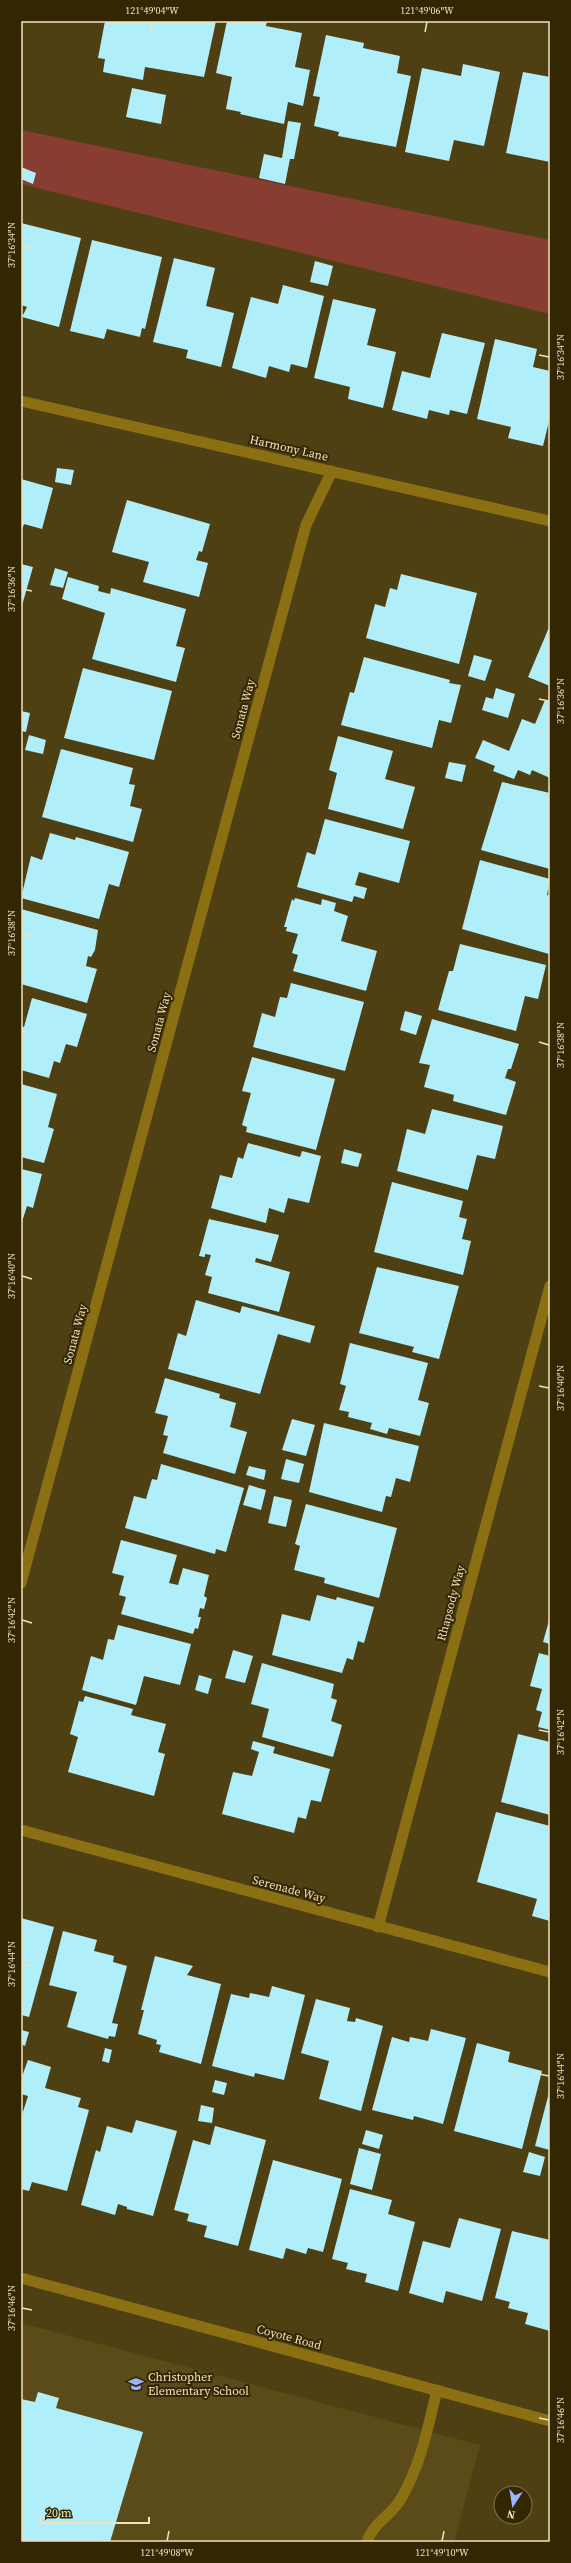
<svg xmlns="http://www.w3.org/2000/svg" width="571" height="2563" font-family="'Source Serif 4',serif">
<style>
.built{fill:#5b4b19}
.green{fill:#883d32}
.building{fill:#b0effa}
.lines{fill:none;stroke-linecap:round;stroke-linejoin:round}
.service{stroke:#8b6f13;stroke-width:11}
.minor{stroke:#8b6f13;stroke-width:11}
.tertiary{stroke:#8b6f13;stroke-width:11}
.ticks{fill:none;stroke:#f1e2bb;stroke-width:1.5}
.labels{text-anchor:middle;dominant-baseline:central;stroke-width:4;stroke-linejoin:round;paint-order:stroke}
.street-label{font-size:12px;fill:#f1e2bb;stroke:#332703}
.poi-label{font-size:12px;fill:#f1e2bb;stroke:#332703;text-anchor:start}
.neatline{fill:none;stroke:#f1e2bb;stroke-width:1.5}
.ticks-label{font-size:10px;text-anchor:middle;fill:#f1e2bb}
</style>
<rect width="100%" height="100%" fill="#4f4014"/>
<path class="built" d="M21,2323L480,2445L454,2542H21Z"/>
<path class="green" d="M21,130L550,240V314L21,184Z"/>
<path class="building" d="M105,21H216L204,77L145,67L143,80L103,72L105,59L98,58Z
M227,21H267L266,26L302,33L295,67L310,70L303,106L288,102L284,124L240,114L241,112L226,109L232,77L216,73Z
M326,35L364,43L363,48L400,56L397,73L411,76L396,147L338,136L339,132L314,126L320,97L313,96Z
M463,64L500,72L484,146L454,140L449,161L405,152L422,68L461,76Z
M523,72L550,77V162L506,153Z
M132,88L166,95L161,124L126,117Z
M288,121L301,123L294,159H290L285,184L259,178L264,154L282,158Z
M21,167L36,173L33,184L21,179Z
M21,223L81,238L59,327L22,317L27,307L21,305Z
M92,240L162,257L145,329L142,328L140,337L107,329L104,339L70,331Z
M174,258L215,268L206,306L234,313L221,367L186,358L188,350L153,342Z
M315,261L333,266L328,286L310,282Z
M283,285L324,296L307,368L291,364L289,372L269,366L266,378L232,368L251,297L278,304Z
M333,299L376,309L367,345L396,352L383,408L348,399L350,387L314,378Z
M442,333L485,343L467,414L450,410L449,415L429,410L427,419L392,410L402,371L430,378Z
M495,339L537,349L533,367L550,371V417L543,446L508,438L511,427L477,419Z
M57,468L74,470L71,485L55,482Z
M21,479L53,488L42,529L24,524L21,533Z
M127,500L210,524L202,552L199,551L196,560L208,563L199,597L143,582L149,562L112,552Z
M21,564L33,567L21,609Z
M55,568L68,572L63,588L50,585Z
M401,574L477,593L459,664L366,638L375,604L385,607L390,588L397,590Z
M68,577L99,586L98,591L110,594L111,588L186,609L176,646L185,648L176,682L92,659L105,613L62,599Z
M550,625V686L528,677Z
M474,655L492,660L485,681L468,676Z
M364,657L450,680L449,683L461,685L451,723L439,720L432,748L341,725L350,692L354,693Z
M83,668L172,691L154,760L64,738Z
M496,688L515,694L508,718L482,710L486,697L493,699Z
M545,700L550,702V778L532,770L530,775L518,770L514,779L493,771L495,766L475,758L483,740L509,751L522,719L535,724Z
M21,711L30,713L26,732L21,731Z
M29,735L46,740L43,754L25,750Z
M338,736L393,751L385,779L415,787L403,829L328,809L337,773L329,770Z
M61,749L133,768L129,784L135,785L130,806L142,809L133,842L42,817Z
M449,762L466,765L462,782L445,778Z
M502,782L550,793V869L481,850Z
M325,819L410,841L399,883L359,872L355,885L367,888L364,899L354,896L352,902L297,887L307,852L315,855Z
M50,833L75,840L76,837L129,852L119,887L109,884L99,919L21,898L31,856L42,860Z
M480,860L550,879L547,895L550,896L549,954L462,929Z
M295,898L321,905L322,899L336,903L334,911L348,916L341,941L377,951L366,991L293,971L298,955L292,953L298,934L286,931L287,927H284L292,899L294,901Z
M21,909L98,930L95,950L91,957L88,956L86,966L97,969L87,1003L21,984Z
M460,944L546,965L538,999L525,996L516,1031L438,1010L449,971H453Z
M291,983L364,1002L345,1071L253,1047L262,1013L275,1017L280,997L287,998Z
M32,998L87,1014L77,1047L66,1044L60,1063L54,1061L49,1078L21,1070V1026L24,1027Z
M405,1011L422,1016L416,1035L400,1030Z
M432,1019L519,1044L511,1069H508L505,1078L516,1082L506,1115L453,1101L454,1095L424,1087L430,1065L419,1063Z
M252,1057L335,1079L316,1150L246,1132L247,1127L242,1125L251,1093L242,1091Z
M21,1084L57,1094L48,1127L54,1129L44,1163L21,1157Z
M432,1109L503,1126L495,1159L477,1155L468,1190L397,1171L407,1129L425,1134Z
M248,1143L300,1157L302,1151L321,1156L309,1203L288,1198L284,1213L269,1208L266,1223L211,1208L220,1175L232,1178L238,1157L243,1159Z
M344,1149L362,1154L358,1167L341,1163Z
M21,1169L42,1174L33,1208L27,1206L21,1225Z
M392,1182L463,1201L459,1217L467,1219L462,1239L471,1241L463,1275L374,1252Z
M209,1219L279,1235L271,1262L256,1258L255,1262L290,1272L279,1312L208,1293L212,1277L205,1275L211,1255L205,1254V1257L199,1256Z
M377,1267L459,1286L439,1359L412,1352L414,1347L359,1333Z
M196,1300L240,1313L242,1306L315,1326L310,1343L278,1334L260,1394L168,1369L178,1333L186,1336Z
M350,1343L428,1363L418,1400L429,1403L420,1436L389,1428L387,1434L370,1429L372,1423L348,1417L349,1412L339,1410L346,1386L340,1384Z
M165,1378L220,1394L219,1398L236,1403L230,1427L247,1432L235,1474L163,1453L168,1436L163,1435L168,1416L155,1413Z
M292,1419L315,1425L306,1456L282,1450Z
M324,1423L419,1446L410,1482L396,1478L391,1497L386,1496L382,1512L309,1492Z
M286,1459L304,1464L299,1483L281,1479Z
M161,1464L244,1488L226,1552L216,1549L215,1554L125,1528L134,1496L146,1499L152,1479L157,1480Z
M249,1466L266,1470L264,1480L246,1475Z
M249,1485L266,1490L261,1510L243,1505Z
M274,1496L292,1500L286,1527L268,1523Z
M306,1504L397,1528L379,1598L324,1583L325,1578L294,1570L300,1546L295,1544Z
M121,1540L177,1555L169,1583L178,1585L183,1568L209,1575L204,1596L207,1598L204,1609L200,1608L198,1617H201L198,1629L195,1628L193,1634L121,1614L126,1597L119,1595L124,1576L112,1573Z
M317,1595L336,1600L337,1597L374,1607L364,1643L358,1641L353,1660L347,1658L342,1673L272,1655L282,1614L310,1621Z
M550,1617V1644L543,1642Z
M118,1625L191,1644L180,1685L144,1676L136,1705L82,1690L91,1656L103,1660L108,1639L114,1640Z
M233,1650L253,1656L245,1683L225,1678Z
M539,1653L550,1656V1730L538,1727L542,1712L536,1710L542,1689L530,1686Z
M262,1663L334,1684L331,1698L337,1700L331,1721L342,1725L333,1757L262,1737L269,1709L251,1704Z
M199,1675L212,1679L208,1694L195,1690Z
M85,1696L133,1709L131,1715L166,1724L158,1752L165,1754L154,1796L68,1772L78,1737L70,1734L79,1701L83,1702Z
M518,1734L550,1742V1815L501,1802Z
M253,1741L275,1747L273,1753L330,1769L321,1802L311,1800L306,1819L298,1817L294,1833L222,1814L233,1772L252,1776L259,1752L251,1749Z
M496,1812L550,1826V1921L532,1916L537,1899L477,1882Z
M21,1918L54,1927L29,2017L21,2015Z
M63,1931L97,1940L94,1951L114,1956L113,1962L127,1966L112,2023L118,2024L115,2037L109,2036L108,2039L67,2027L77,1992L49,1985Z
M155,1956L193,1966L187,1975L221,1984L201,2064L159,2052L161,2045L156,2044L157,2040L138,2034L144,2010H141Z
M272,1986L305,1995L284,2080L255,2073L254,2077L212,2066L231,1994L249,1998L250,1993L269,1997Z
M316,1999L350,2008L347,2021L355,2022L356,2018L383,2026L361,2111L319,2099L329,2061L301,2053Z
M431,2029L466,2038L443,2124L414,2116L413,2120L372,2110L392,2037L409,2042L410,2037L428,2041Z
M21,2030L29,2032L25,2046L21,2044Z
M477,2043L510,2052L508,2062L542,2071L522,2149L454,2131Z
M105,2048L112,2050L109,2063L102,2061Z
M28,2060L51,2067L45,2088L81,2098L78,2107L89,2110L67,2191L32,2182L29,2191L21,2189V2118L28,2096L21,2094V2079Z
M215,2080L227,2083L224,2095L212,2092Z
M550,2089V2150L535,2146Z
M201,2105L214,2108L212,2123L198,2121Z
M136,2120L177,2131L153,2216L127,2209V2207L118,2204L115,2215L81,2205L96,2150L100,2152L107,2126L132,2133Z
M215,2126L266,2140L238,2246L204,2237L207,2226L187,2221L189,2214L174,2210L193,2140L210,2145Z
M366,2130L383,2135L379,2149L362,2144Z
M359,2148L381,2154L372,2190L350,2184Z
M529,2152L545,2157L540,2176L523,2172Z
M273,2160L342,2179L323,2252L308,2248L306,2254L286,2248L283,2259L249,2250Z
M350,2189L392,2200L388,2214L415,2222L398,2291L365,2282L367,2274L346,2269L348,2263L332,2259Z
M459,2218L501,2229L482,2301L446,2291L443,2303L409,2293L423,2241L450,2248Z
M512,2231L550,2240V2331L525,2324L528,2313L508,2308L510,2302L495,2298Z
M38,2392L59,2398L56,2408L143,2432L110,2542H21V2399L35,2402Z"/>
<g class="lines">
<path class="service" d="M367,2542C373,2522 393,2515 402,2497C421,2464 428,2427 437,2390"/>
<path class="minor" d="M21,401L550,521
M21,1583L306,525L332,471
M21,1830L550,1972
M378,1927L550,1286"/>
<path class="tertiary" d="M21,2278L550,2421"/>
</g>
<path class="ticks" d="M150,32L152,22M425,32L427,22M22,245L32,247M539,355L549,357M22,589L32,591M539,699L549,701M22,933L32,935M539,1042L549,1045M22,1276L32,1279M539,1386L549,1388M22,1620L32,1623M539,1730L549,1732M22,1964L32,1966M539,2074L549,2076M22,2308L32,2310M539,2418L549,2420M167,2541L169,2531M442,2541L444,2531"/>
<defs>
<g id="school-bare" transform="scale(1.2)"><path d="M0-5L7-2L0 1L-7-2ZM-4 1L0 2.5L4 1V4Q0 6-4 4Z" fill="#9db4fd" stroke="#332703" stroke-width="2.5" paint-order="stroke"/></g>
</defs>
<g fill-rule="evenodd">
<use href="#school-bare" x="136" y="2384"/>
</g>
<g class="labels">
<g class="street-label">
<text transform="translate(289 448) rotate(13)">Harmony Lane</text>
<text transform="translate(243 709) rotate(-75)">Sonata Way</text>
<text transform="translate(159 1022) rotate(-75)">Sonata Way</text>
<text transform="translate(75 1334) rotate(-75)">Sonata Way</text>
<text transform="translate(451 1603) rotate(-75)">Rhapsody Way</text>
<text transform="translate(289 1889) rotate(15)">Serenade Way</text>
<text transform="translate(289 2337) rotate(15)">Coyote Road</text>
</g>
<g class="poi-label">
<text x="148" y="2377">Christopher<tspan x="148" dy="14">Elementary School</tspan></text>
</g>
</g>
<rect width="571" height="2563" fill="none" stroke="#332703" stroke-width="44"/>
<g transform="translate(513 2505) rotate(192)"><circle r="19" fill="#332703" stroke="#7f724d"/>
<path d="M0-3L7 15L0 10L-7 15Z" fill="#9db4fd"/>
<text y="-6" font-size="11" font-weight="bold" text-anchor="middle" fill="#f1e2bb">N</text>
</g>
<path d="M40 2517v6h109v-6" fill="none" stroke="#f1e2bb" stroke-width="2"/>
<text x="46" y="2517" font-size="12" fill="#f1e2bb" stroke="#332703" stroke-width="3" paint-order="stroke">20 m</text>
<rect x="22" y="22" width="527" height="2519" class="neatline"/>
<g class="ticks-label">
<text x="152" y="14">121°49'04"W</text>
<text x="427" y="14">121°49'06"W</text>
<text transform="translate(11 245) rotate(-90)" y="4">37°16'34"N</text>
<text transform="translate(560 357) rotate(-90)" y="4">37°16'34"N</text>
<text transform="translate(11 589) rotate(-90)" y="4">37°16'36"N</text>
<text transform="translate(560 701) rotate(-90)" y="4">37°16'36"N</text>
<text transform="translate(11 933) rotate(-90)" y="4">37°16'38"N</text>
<text transform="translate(560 1045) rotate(-90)" y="4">37°16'38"N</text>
<text transform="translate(11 1276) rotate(-90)" y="4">37°16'40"N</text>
<text transform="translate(560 1388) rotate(-90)" y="4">37°16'40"N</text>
<text transform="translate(11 1620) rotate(-90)" y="4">37°16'42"N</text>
<text transform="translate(560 1732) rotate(-90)" y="4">37°16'42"N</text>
<text transform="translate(11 1964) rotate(-90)" y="4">37°16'44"N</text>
<text transform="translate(560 2076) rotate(-90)" y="4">37°16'44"N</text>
<text transform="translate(11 2308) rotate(-90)" y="4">37°16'46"N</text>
<text transform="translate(560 2420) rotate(-90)" y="4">37°16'46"N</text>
<text x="167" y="2556">121°49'08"W</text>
<text x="442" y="2556">121°49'10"W</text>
</g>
</svg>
